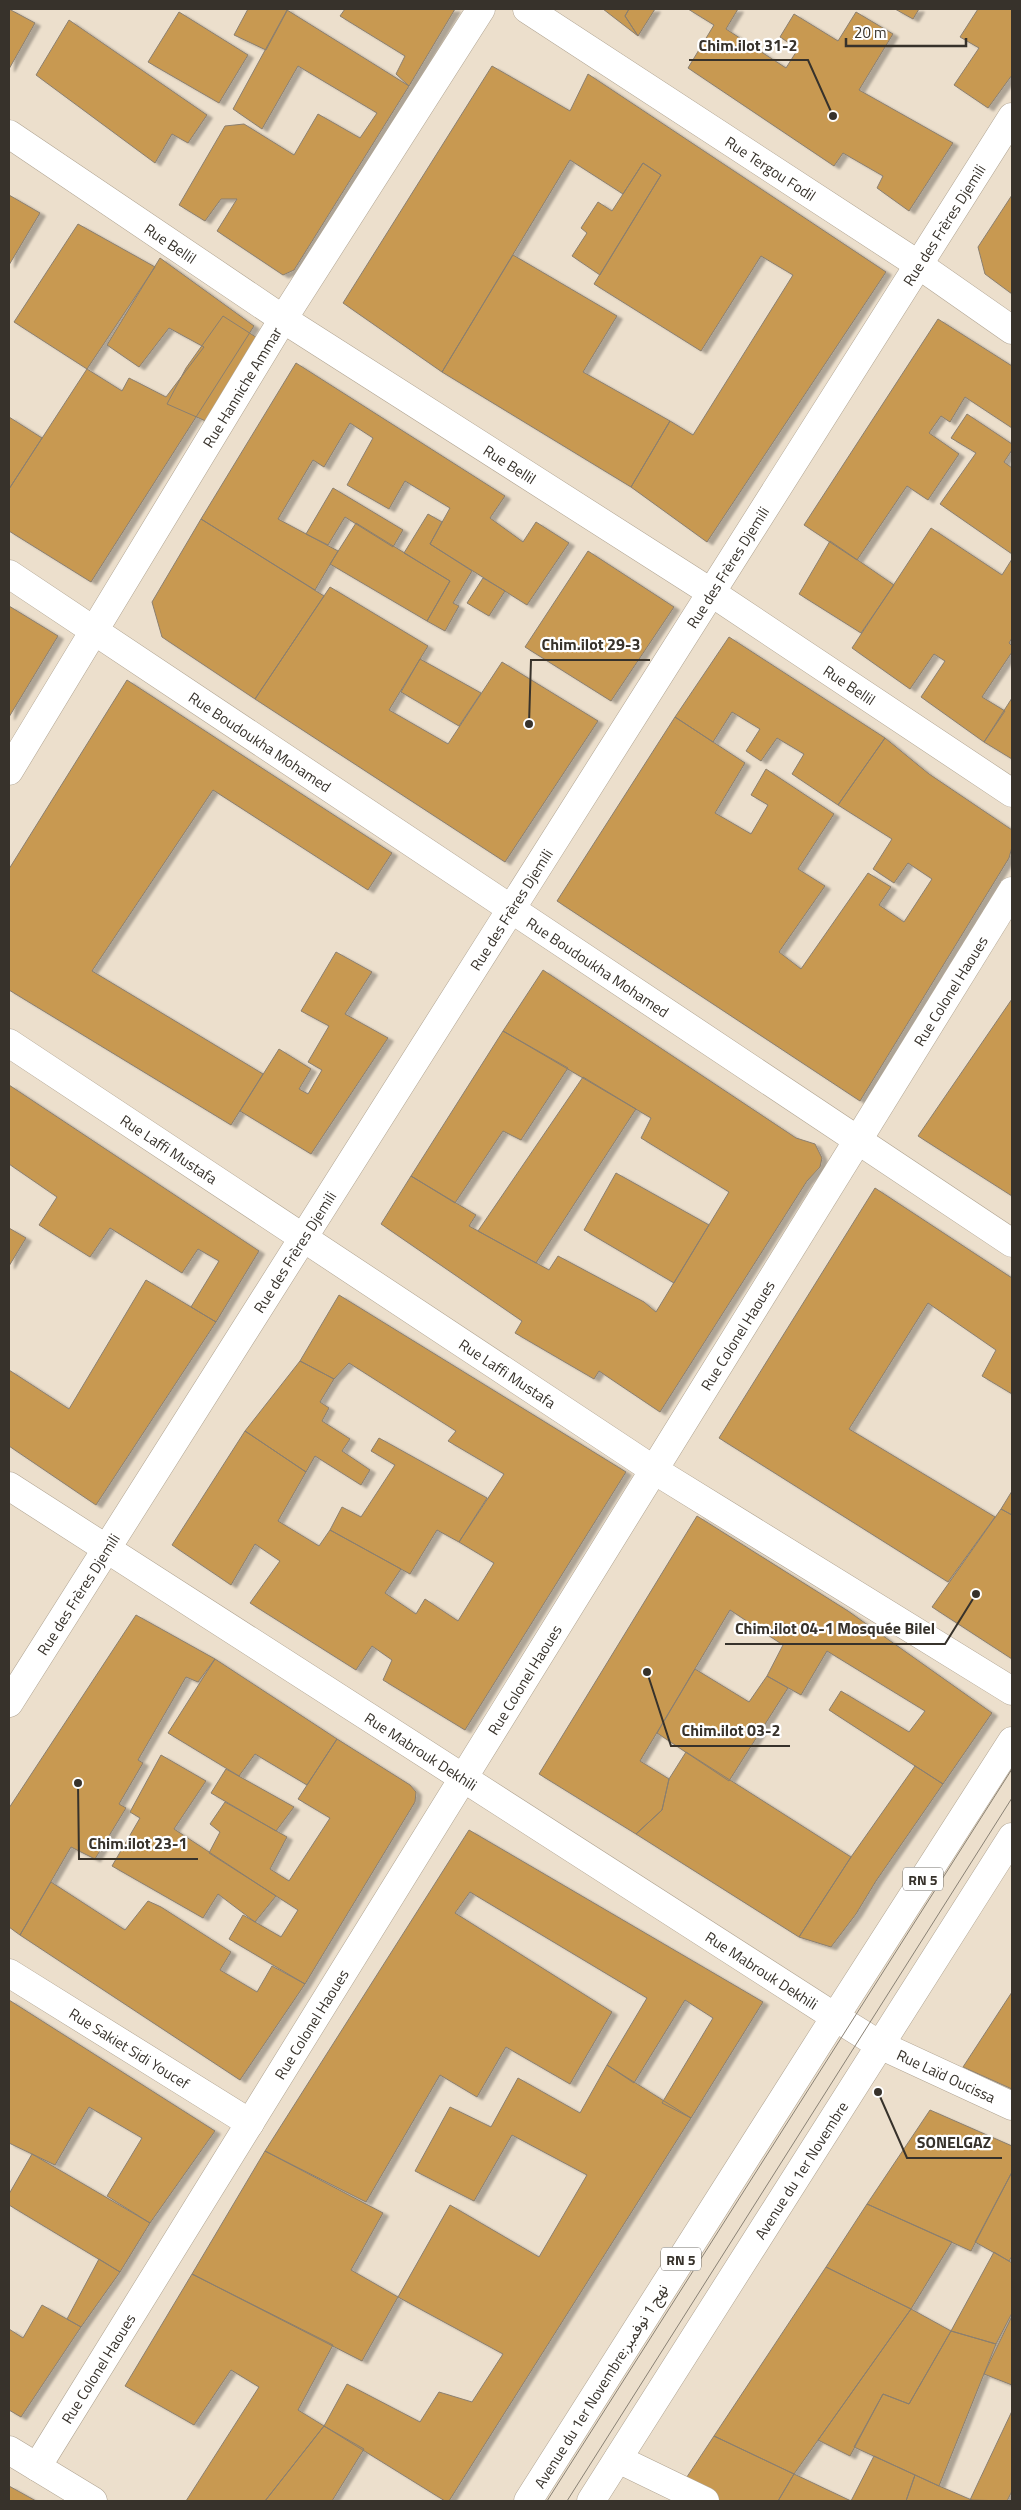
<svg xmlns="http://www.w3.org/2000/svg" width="1021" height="2510" font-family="'Titillium Web','Noto Sans Arabic',sans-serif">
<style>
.building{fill:#c89951;stroke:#8b7f6f;filter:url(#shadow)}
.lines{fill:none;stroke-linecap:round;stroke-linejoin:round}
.minor-casing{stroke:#b0a492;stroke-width:29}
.major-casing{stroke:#b0a492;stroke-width:29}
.minor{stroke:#fff;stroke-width:28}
.major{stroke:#fff;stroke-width:28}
.tram{stroke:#898174;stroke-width:1}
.labels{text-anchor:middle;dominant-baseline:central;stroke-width:4.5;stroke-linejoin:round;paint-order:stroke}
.shield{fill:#fff;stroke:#73706b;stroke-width:1}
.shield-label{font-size:14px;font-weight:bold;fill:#37322b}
.street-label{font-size:15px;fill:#37322b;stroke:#fff}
.leader{fill:none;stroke:#37322b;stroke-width:2}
.callout-dot{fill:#37322b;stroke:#fff;stroke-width:2}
.callout-label{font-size:16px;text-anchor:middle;font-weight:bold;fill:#37322b;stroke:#fff;stroke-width:4.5;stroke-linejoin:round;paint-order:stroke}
</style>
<defs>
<filter id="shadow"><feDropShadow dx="5.5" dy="3" stdDeviation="1" flood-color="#0004"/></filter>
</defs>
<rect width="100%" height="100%" fill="#ecdfcc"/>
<path class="building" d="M9,9L35,23L9,69Z
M248,9H288L266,50L234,35Z
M345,9H455L409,86L396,74L405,56L340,16Z
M603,9H629L625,16L638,36Z
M629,9H655L638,36L625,16Z
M688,9H738L726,29L786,68L798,49L780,37L794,14L838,41L856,12L893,34L859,90L953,143L909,211L877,188L883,176L843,153L834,166L688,68L714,25Z
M895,9H919L913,19Z
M978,9H1012V75L988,108L954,85L979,48L960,37Z
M287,10L409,86L294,270L283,275L217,231L237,199H221L205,221L179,205L225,126L244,124L294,155L318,114L360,138L377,113L298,66L262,129L233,109Z
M179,12L248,55L219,103L148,62Z
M69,20L207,115L188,143L172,134L155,163L36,75Z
M492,66L570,111L588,74L886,272L707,542L631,487L670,421L693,435L793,275L761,256L701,351L594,284L661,175L643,163L623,194L570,160L442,372L343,303Z
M643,163L661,175L600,275L572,256L587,233L581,228L598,202L612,211Z
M9,195L40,213L9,265Z
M1012,195V294L985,274L978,247Z
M78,224L155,267L87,369L14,322Z
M513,255L617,316L583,372L670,421L631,487L442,372Z
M160,258L254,326L91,582L9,531V489L87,369L122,391L129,378L166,397L204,347L169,328L139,367L107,345Z
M223,316L262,341L208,422L167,404L186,368Z
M938,319L1012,366V428L965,397L950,422L941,416L929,433L959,454L928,500L907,486L857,560L804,525Z
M296,363L505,496L490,518L523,542L536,522L569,543L527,605L430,544L450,508L405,481L389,509L347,485L373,438L350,423L324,467L313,460L278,519L338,551L315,590L201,519Z
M967,414L1012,444V450L1004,462L1012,468V554L940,504L976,453L951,438Z
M9,417L42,438L9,489Z
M333,488L403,530L393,547L345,517L328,545L306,534Z
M428,514L442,522L430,544L472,571L453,603L459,606L445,631L427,621L450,581L404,553Z
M201,519L324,596L255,699L162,637L152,602Z
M356,523L450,581L427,621L330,564Z
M931,528L1002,575L1012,559V638L1009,643L1012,646V652L982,697L1005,711L984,742L921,697L945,661L934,654L910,689L852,648Z
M830,541L894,585L861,633L799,594Z
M588,551L674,607L611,701L525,647Z
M483,578L505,591L489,616L467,603Z
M330,587L428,646L389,710L448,744L502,662L598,721L505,862L255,699Z
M9,606L58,636L9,717Z
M729,637L885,738L838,805L792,774L804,754L777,738L761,761L746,751L760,729L732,712L713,742L675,717Z
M420,659L481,693L459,726L401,692Z
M127,680L392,853L368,890L213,790L92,971L263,1074L231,1125L9,990V869Z
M1012,698V759L984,742Z
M675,717L745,763L715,813L751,834L768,805L751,795L766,769L834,814L798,869L825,886L779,952L801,969L868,873L891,887L879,905L904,922L932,879L908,863L894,883L873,869L892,839L838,805L885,738L929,774L1012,830V847L1009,858L860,1101L557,901Z
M336,952L372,972L345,1014L388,1038L311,1154L240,1111L279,1049L311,1069L299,1089L308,1094L322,1070L308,1062L329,1026L301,1011Z
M543,970L796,1138L815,1144L822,1158L820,1167L807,1181L660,1412L599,1371L594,1379L515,1333L522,1321L381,1224L411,1176L476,1215L469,1226L478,1231L549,1270L558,1256L644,1302L656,1312L729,1192L641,1138L651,1118L503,1031Z
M1012,999V1196L918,1136Z
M503,1031L568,1068L521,1140L503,1131L455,1203L411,1176Z
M583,1077L636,1109L536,1263L478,1231Z
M9,1085L259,1251L216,1322L191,1307L219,1261L198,1249L182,1273L110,1228L90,1257L39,1225L57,1197L9,1164Z
M616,1173L709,1225L674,1283L584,1230Z
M875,1188L1012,1278V1394L982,1376L996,1350L928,1303L849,1429L995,1517L948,1582L719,1438Z
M9,1228L26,1238L9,1266Z
M146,1280L216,1322L96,1505L9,1446V1370L69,1409Z
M339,1295L626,1472L465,1730L383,1680L392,1660L372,1646L356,1670L250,1603L280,1561L255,1544L231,1585L172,1545L245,1431L306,1472L278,1521L319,1546L330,1530L401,1569L385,1593L416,1614L425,1599L458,1621L494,1563L459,1542L504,1474L448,1441L456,1431L349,1363L334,1379L300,1361Z
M300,1361L334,1379L320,1402L329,1408L322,1421L350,1439L342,1451L370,1470L361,1485L315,1456L306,1472L245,1431Z
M379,1438L487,1498L459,1542L437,1530L410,1574L330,1530L342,1507L361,1517L395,1465L371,1451Z
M1012,1491V1515L1001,1509Z
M1001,1509L1012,1515V1659L932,1607Z
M697,1516L848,1611L992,1713L943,1784L829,1710L841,1691L909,1732L925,1711L827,1651L801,1695L767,1676L783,1645L730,1610L640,1761L669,1779L662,1810L636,1834L539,1774Z
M136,1615L215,1659L198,1682L186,1677L138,1760L143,1763L119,1804L126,1808L95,1859L71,1847L20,1935L9,1927V1808Z
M215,1659L337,1739L307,1785L255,1754L239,1776L168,1733Z
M695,1669L749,1702L767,1676L788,1688L729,1781L657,1733Z
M337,1739L410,1785L416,1792L415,1802L305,1984L229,1939L243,1915L281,1937L298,1910L209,1853L220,1832L210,1824L225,1802L287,1837L270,1869L289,1881L330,1818L298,1799Z
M686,1752L851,1857L799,1937L636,1834L662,1810L669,1779Z
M161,1755L206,1781L174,1829L276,1896L255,1922L218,1894L203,1918L112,1866L140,1818L130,1812Z
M915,1766L943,1784L876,1881L856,1914L831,1947L799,1937L851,1857Z
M226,1769L294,1807L276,1831L211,1793Z
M469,1830L763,2002L691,2118L662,2103L713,2018L685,2000L634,2083L607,2065L647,1998L470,1892L455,1913L612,2012L570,2084L506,2047L477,2097L440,2075L366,2202L265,2151Z
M51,1882L125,1930L148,1901L161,1907L231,1952L220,1970L257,1992L272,1966L305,1984L240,2080L20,1935Z
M1012,1992V2089L963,2067Z
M9,2000L215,2131L150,2223L107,2196L142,2138L89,2107L55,2165L9,2143Z
M607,2065L691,2118L449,2501H445L324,2426L347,2384L420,2422L439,2392L472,2402L503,2354L398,2297L450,2205L539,2257L587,2175L512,2135L474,2201L415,2171L450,2107L491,2127L518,2078L580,2113Z
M930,2110L1012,2146V2172L971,2251L867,2204Z
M265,2151L383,2213L351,2270L398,2297L362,2361L192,2274Z
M32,2154L150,2223L120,2272L9,2205V2194Z
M1012,2172V2256L1009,2261L975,2242Z
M867,2204L952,2242L911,2309L826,2267Z
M994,2252L1012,2263V2313L996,2344L951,2331Z
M99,2259L120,2272L81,2327L67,2319Z
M826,2267L911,2309L794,2474L714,2436Z
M192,2274L333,2345L298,2410L324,2426L265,2501H186L259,2387L231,2370L194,2425L125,2386Z
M42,2305L81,2327L21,2417L9,2410V2329L23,2338Z
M911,2309L951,2331L909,2404L883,2394L850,2456L818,2440Z
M1012,2316V2385L984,2374Z
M951,2331L996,2344L939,2486L854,2447L883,2394L909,2404Z
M1012,2411V2491L1007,2501L970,2500Z
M324,2426L364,2449L332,2501H265Z
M714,2436L794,2474L778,2501H705L679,2489Z
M874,2456L915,2475L906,2501H778L794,2474L851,2501Z
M915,2475L939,2486L974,2501H906Z
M9,2486L36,2501H9Z"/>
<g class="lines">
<g class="minor-casing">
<g id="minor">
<path id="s1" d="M527,9L919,265L1012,330"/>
<path id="s2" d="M9,134L283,319L712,593L1012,793"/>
<path id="s3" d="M9,574L1012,1243"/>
<path id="s4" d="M9,771L283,319L481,9"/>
<path id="s5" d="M9,1043L654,1470L1012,1691"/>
<path id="s6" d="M9,1486L835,2017L880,2045L1012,2106"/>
<path id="s7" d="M9,1703L1012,117"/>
<path id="s8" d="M9,1973L250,2123"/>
<path d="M9,2450L93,2501"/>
<path d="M618,2459L705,2501"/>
<path id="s9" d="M37,2467L1012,891"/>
</g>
</g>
<g class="major-casing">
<g id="major">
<path d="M528,2501L835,2017L1012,1741"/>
<path id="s10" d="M591,2501L1012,1837"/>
</g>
</g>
<use href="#minor" class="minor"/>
<use href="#major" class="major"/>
<path class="tram" d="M547,2501L1012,1769
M567,2501L1012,1798"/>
</g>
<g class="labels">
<g class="shield">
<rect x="903" y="1867.5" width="40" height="23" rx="4"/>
<rect x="661" y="2247.5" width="40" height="23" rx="4"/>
</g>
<g class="shield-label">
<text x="923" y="1879">RN 5</text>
<text x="681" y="2259">RN 5</text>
</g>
<g class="street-label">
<text stroke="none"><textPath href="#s1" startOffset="291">Rue Tergou Fodil</textPath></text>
<text stroke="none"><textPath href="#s7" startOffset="1749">Rue des Frères Djemili</textPath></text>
<text stroke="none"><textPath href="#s2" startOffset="195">Rue Bellil</textPath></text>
<text stroke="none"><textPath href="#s4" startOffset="449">Rue Hanniche Ammar</textPath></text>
<text stroke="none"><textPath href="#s2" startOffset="600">Rue Bellil</textPath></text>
<text stroke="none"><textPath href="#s7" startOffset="1344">Rue des Frères Djemili</textPath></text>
<text stroke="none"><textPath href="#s2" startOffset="1005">Rue Bellil</textPath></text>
<text stroke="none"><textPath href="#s3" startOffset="302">Rue Boudoukha Mohamed</textPath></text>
<text stroke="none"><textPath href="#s7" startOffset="939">Rue des Frères Djemili</textPath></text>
<text stroke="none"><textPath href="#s3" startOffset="708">Rue Boudoukha Mohamed</textPath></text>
<text stroke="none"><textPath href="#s9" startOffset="1736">Rue Colonel Haoues</textPath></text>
<text stroke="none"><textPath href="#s5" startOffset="192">Rue Laffi Mustafa</textPath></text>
<text stroke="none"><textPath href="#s7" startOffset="534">Rue des Frères Djemili</textPath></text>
<text stroke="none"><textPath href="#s9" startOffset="1331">Rue Colonel Haoues</textPath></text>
<text stroke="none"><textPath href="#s5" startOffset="598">Rue Laffi Mustafa</textPath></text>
<text stroke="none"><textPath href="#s7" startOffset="129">Rue des Frères Djemili</textPath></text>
<text stroke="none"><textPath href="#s9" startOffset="926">Rue Colonel Haoues</textPath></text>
<text stroke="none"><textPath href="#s6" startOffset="490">Rue Mabrouk Dekhili</textPath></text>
<text stroke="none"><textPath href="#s6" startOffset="895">Rue Mabrouk Dekhili</textPath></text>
<text stroke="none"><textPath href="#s9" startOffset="521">Rue Colonel Haoues</textPath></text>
<text stroke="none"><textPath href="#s8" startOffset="142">Rue Sakiet Sidi Youcef</textPath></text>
<text stroke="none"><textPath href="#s6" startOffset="1108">Rue Laïd Oucissa</textPath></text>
<text stroke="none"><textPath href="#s10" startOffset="392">Avenue du 1er Novembre</textPath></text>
<text stroke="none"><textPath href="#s9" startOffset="116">Rue Colonel Haoues</textPath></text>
<text transform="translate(601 2386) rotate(-58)">Avenue du 1er Novembre;نهج 1 نوفمبر</text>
</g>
</g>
<path class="leader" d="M833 116L808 60H689M529 724L531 660H650M976 1594L945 1644H725M647 1672L671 1746H790M78 1783L79 1859H198M878 2092L907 2158H1002"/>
<g class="callout-dot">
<circle cx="833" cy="116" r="5"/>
<circle cx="529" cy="724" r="5"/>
<circle cx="976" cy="1594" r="5"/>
<circle cx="647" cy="1672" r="5"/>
<circle cx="78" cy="1783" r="5"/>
<circle cx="878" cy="2092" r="5"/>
</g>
<g class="callout-label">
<text x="748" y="51">Chim.ilot 31-2</text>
<text x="591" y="650">Chim.ilot 29-3</text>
<text x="835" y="1634">Chim.ilot 04-1 Mosquée Bilel</text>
<text x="731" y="1736">Chim.ilot 03-2</text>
<text x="138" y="1849">Chim.ilot 23-1</text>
<text x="954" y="2148">SONELGAZ</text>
</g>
<rect width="1021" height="2510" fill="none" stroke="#37322b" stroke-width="20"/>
<path d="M846 38v8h120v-8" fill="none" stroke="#37322b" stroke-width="2.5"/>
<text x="854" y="38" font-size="15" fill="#37322b" stroke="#ffffff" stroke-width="4" paint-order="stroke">20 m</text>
</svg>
